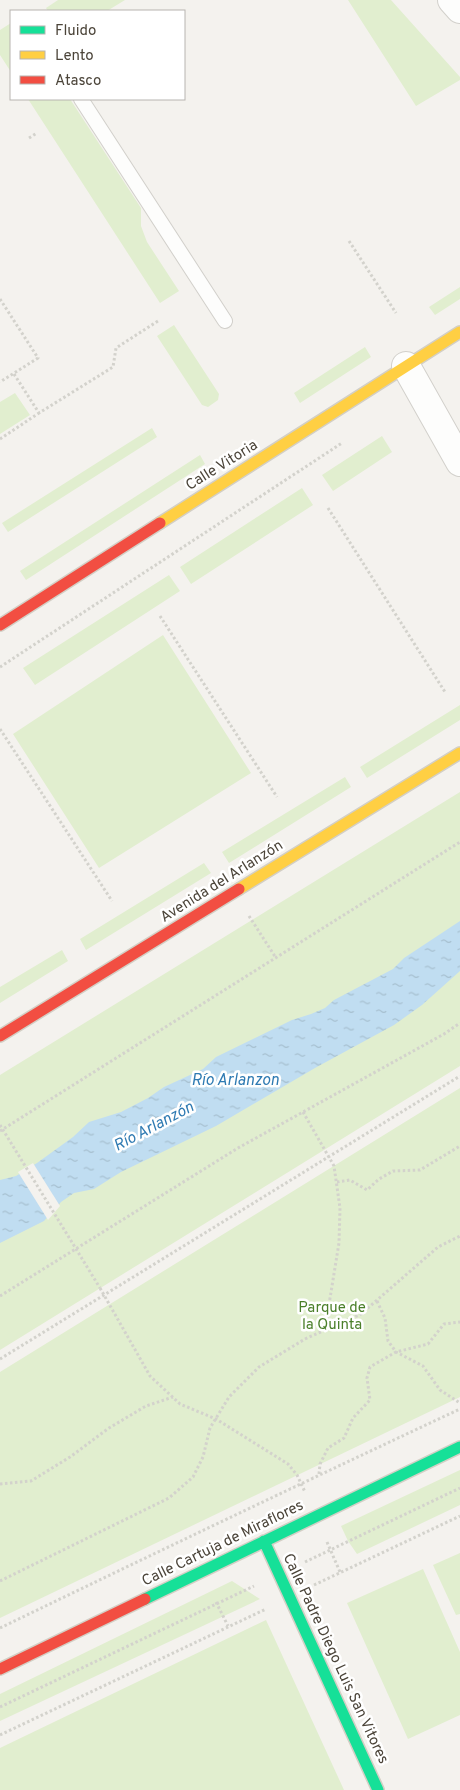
<svg xmlns="http://www.w3.org/2000/svg" width="460" height="1790" font-family="Overpass,sans-serif">
<style>
.green{fill:#e1eecf}
.water{fill:url(#water-ripples)}
.pier{fill:#f4f2ee}
.lines{fill:none;stroke-linecap:round;stroke-linejoin:round}
.lane-casing{stroke:#d2d0cb;stroke-width:16}
.street-casing{stroke:#d2d0cb;stroke-width:30}
.fast-casing{stroke:#d3cfc5;stroke-width:14}
.slow-casing{stroke:#d3cfc5;stroke-width:14}
.jam-casing{stroke:#d3cfc5;stroke-width:14}
.path{stroke:#d3d2cc;stroke-width:3;stroke-dasharray:2.5 2.5;stroke-linecap:butt}
.lane{stroke:#fdfdfc;stroke-width:14}
.street{stroke:#fdfdfc;stroke-width:28}
.fast{stroke:#16e098;stroke-width:11}
.slow{stroke:#ffcf43;stroke-width:11}
.jam{stroke:#f24e42;stroke-width:11}
.path-bridge{stroke:#d3d2cc;stroke-width:3;stroke-dasharray:2.5 2.5;stroke-linecap:butt}
.labels{text-anchor:middle;dominant-baseline:central;stroke-width:5;stroke-linejoin:round;paint-order:stroke}
.street-label{font-size:15px;fill:#4b4439;stroke:#fff}
.park-label{font-size:15px;fill:#4a7f2a;stroke:#fff}
.water-label{font-size:16px;font-style:italic;fill:#2e7ab2;stroke:#fff}
</style>
<defs>
<pattern id="water-ripples" width="26" height="14" patternUnits="userSpaceOnUse" patternTransform="scale(1.25)"><rect width="26" height="14" fill="#c0ddf1"/><path d="M2 4q2-2 4 0t4 0M15 11q2-2 4 0t4 0" fill="none" stroke="#a6bfcf"/></pattern>
</defs>
<rect width="100%" height="100%" fill="#f4f2ee"/>
<path class="green" d="M58,0H125L107,11H48L46,8Z
M348,0H391L460,77V80L416,106Z
M11,23V72L0,55V30Z
M28,99H70L141,208V226L147,242L179,291L160,303Z
M460,287V299L435,315L429,307Z
M174,325L219,394L218,400L208,407L202,405L157,336Z
M365,347L371,357L300,403L294,393Z
M15,393L30,415L0,434V402Z
M152,428L157,437L8,532L2,523Z
M382,436L392,452L333,491L322,475Z
M200,455L205,464L26,580L20,571Z
M302,488L313,505L191,584L180,567Z
M169,575L180,591L35,685L23,668Z
M163,635L251,773L99,868L13,734Z
M460,705V720L367,778L360,767Z
M345,777L351,787L229,863L222,852Z
M460,792V1066L0,1350V1075Z
M204,863L211,873L86,950L80,939Z
M62,950L68,961L0,1003V987Z
M460,1088V1397L0,1618V1372Z
M460,1470V1505L357,1554L348,1541L341,1526Z
M460,1553V1614L456,1615L433,1565Z
M423,1569L460,1652V1715L408,1739L347,1603Z
M232,1581L260,1599L0,1721V1694Z
M266,1620L344,1790H0V1748Z"/>
<path class="water" d="M460,921V971L422,1005L394,1025L315,1068L216,1126L121,1172L94,1189L74,1193L61,1202L44,1221L0,1243V1180L16,1176L37,1163L73,1137L89,1122L121,1112L148,1098L164,1087L203,1069L216,1057L292,1020L311,1014L325,1008L334,1000L393,969L404,958Z"/>
<path class="pier" d="M33,1163L60,1206L48,1220L18,1172Z"/>
<g class="lines">
<g class="lane-casing">
<path id="lane" d="M81,99L225,321"/>
</g>
<g class="street-casing">
<path id="street" d="M452,0L460,9
M406,366L460,462"/>
</g>
<g class="fast-casing">
<path id="fast" d="M264,1541L378,1790
M145,1599L460,1447"/>
</g>
<g class="slow-casing">
<path id="slow" d="M160,523L460,332
M239,889L460,753"/>
</g>
<g class="jam-casing">
<path id="jam" d="M0,625L160,523
M0,1036L239,889
M0,1669L145,1599"/>
</g>
<path class="path" d="M29,138L37,133
M349,241L396,313
M0,299L38,358L0,382
M14,374L39,413L113,367L116,348L158,321
M0,439L39,413
M328,508L445,692
M160,616L277,797
M0,667L342,443
M0,729L112,901
M249,916L276,958
M303,1112L334,1166L340,1208L339,1243L325,1329
M0,1131L460,842
M337,1182L350,1180L367,1190L379,1179L393,1171L420,1170L460,1146
M100,1288L150,1376L180,1404L216,1419L288,1464L297,1475L305,1492
M0,1296L238,1148L444,1034L460,1023
M377,1301L385,1318L388,1341L396,1352L423,1366L440,1390L460,1403
M0,1359L460,1076
M319,1474L320,1464L328,1448L344,1438L353,1418L370,1400L367,1378L370,1367L396,1352L428,1344L444,1324L460,1322
M0,1484L31,1481L70,1457L109,1428L146,1406L173,1397
M327,1542L340,1572
M305,1562L460,1488
M0,1581L169,1498L193,1477L203,1457L210,1428L229,1397L259,1367L305,1339L361,1314L438,1247L460,1236
M314,1585L460,1516
M216,1602L228,1626
M0,1628C153,1554 306,1481 460,1409
M0,1707L254,1586
M0,1735L266,1609"/>
<use href="#lane" class="lane"/>
<use href="#street" class="street"/>
<use href="#fast" class="fast"/>
<use href="#slow" class="slow"/>
<use href="#jam" class="jam"/>
<path class="path-bridge" d="M0,1125L100,1288"/>
</g>
<g class="labels">
<g class="street-label">
<text transform="translate(222 466) rotate(-32)">Calle Vitoria</text>
<text transform="translate(222 882) rotate(-32)">Avenida del Arlanzón</text>
<text transform="translate(223 1544) rotate(-26)">Calle Cartuja de Miraflores</text>
<text transform="translate(335 1659) rotate(65)">Calle Padre Diego Luis San Vitores</text>
</g>
<g class="park-label">
<text x="332" y="1308">Parque de<tspan x="332" dy="17">la Quinta</tspan></text>
</g>
<g class="water-label">
<text x="235" y="1081">Río Arlanzon</text>
<text transform="translate(154 1127) rotate(-28)">Río Arlanzón</text>
</g>
</g>
<rect x="10" y="10" width="175" height="90" fill="#ffffff" stroke="#b7b4b0"/>
<rect x="20" y="26" width="25" height="8" fill="#16e098" stroke="#b7b4b0"/>
<text x="55" y="35" font-size="15" fill="#4b4439">Fluido</text>
<rect x="20" y="51" width="25" height="8" fill="#ffcf43" stroke="#b7b4b0"/>
<text x="55" y="60" font-size="15" fill="#4b4439">Lento</text>
<rect x="20" y="76" width="25" height="8" fill="#f24e42" stroke="#b7b4b0"/>
<text x="55" y="85" font-size="15" fill="#4b4439">Atasco</text>
</svg>
